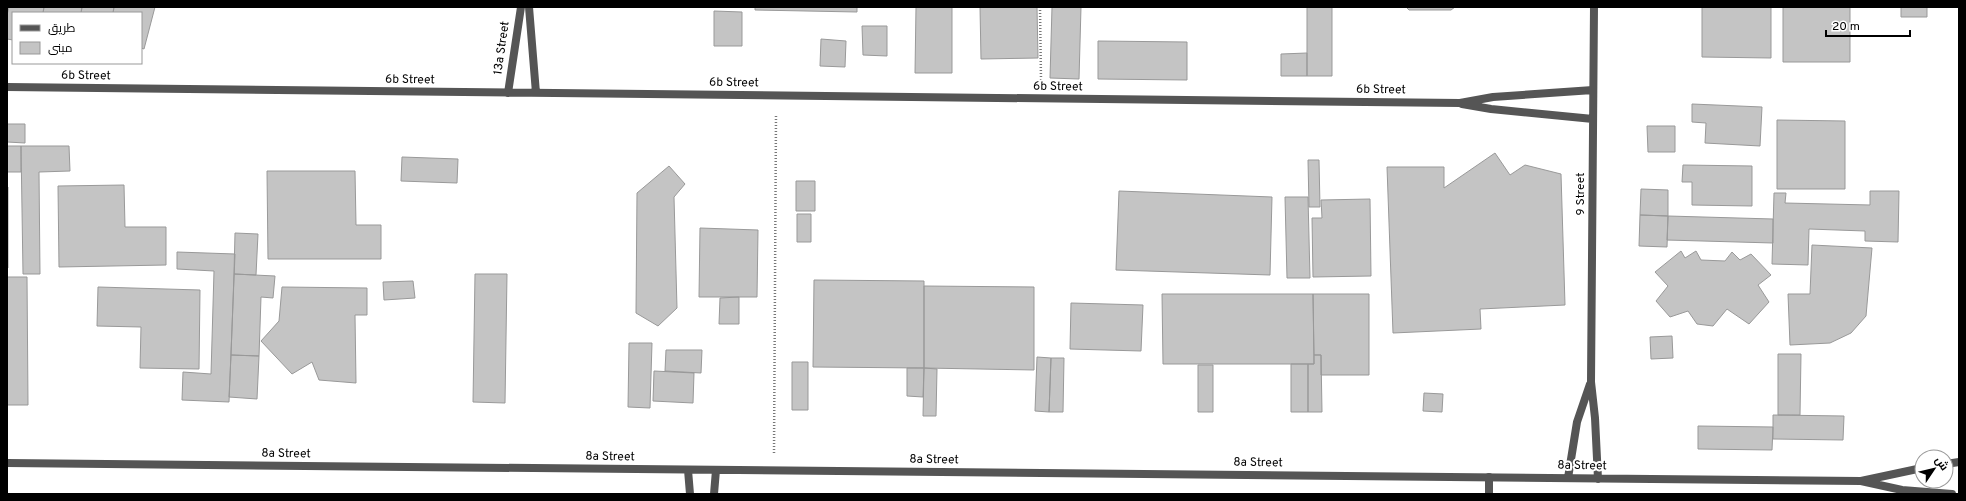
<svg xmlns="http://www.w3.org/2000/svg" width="1966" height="501" font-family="Overpass,Cairo,sans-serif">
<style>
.building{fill:#c4c4c4;stroke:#999}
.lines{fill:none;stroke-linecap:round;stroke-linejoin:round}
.path{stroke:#777;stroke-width:2.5;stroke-dasharray:1 2;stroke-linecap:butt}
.service{stroke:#555;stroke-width:8}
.minor{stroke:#555;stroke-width:8}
.labels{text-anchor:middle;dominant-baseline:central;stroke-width:4;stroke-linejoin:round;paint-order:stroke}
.street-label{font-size:12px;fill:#000;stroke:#fff}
</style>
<rect width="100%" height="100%" fill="#fff"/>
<path class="building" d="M9,7H44L43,13H13V40L7,39V15Z
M44,7H82L81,13H43Z
M82,7H114L113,13H81Z
M114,7H155L144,49L141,48V13H113Z
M755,7H857V12L755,10Z
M916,7H952V73H915Z
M980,7H1037L1038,58L981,59Z
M1052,7H1081L1079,79L1050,78Z
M1307,7H1332V76H1307Z
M1406,7H1455L1451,10H1409Z
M1702,7H1771V58L1702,57Z
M1783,7H1850V62H1783Z
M1901,7H1927V17H1901Z
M714,11L742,12V46H714Z
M862,26H887V56L863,55Z
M821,39L846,41L845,67L820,66Z
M1098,41L1187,42V80L1098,79Z
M1307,53V76H1281V54Z
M1692,104L1762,107L1760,146L1705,143L1706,123L1692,122Z
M1777,120L1845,121V189H1777Z
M7,124H25V143L7,142Z
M1647,126H1675V152H1648Z
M7,146H21V172H7Z
M21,146H69L70,171L39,172L40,274H23Z
M1495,153L1510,175L1525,165L1561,174L1565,305L1480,309L1481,329L1393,333L1387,167H1444V188Z
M402,157L458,159L457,183L401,181Z
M1308,160H1319L1320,207H1309Z
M1683,165L1752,166V206L1692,205V182H1682Z
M669,166L685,184L674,197L677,308L658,326L636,313L637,193Z
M267,171H355L356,225H381V259H268Z
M796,181H815V211H796Z
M124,185L125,227H166V265L59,267L58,186Z
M7,187H8V268H7Z
M1641,189L1668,190V216L1640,215Z
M1119,191L1272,197L1270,275L1116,270Z
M1870,191H1899L1898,242L1865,241V231L1809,229L1808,265L1772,264L1774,193H1786L1785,203L1870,205Z
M1285,197H1308L1310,278H1287Z
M1370,199L1371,276L1313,277L1312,218H1322L1321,200Z
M797,214H811V242H797Z
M1640,215L1668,216L1667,247L1639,246Z
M1668,216L1773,219V243L1667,240Z
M700,228L758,230L757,297H699Z
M235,233L258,234L256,275L234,274Z
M1812,245L1872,248L1866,316L1851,333L1830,343L1790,345L1788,294H1810Z
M1681,251L1685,258L1696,251L1701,260L1725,261L1732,252L1740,260L1751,254L1771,275L1758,285L1769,302L1749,324L1727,309L1713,326L1697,324L1688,311L1670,317L1656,301L1668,286L1655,272Z
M177,252L235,254L229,402L182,400L183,372L211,374L214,271L177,269Z
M234,274L275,276L273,298L261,297L259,356L231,355Z
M475,274H507L505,403L473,402Z
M7,277H27L28,405H7Z
M814,280L924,281V368L813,367Z
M413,281L415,298L384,300L383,282Z
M924,286L1034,287V370L924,368Z
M98,287L200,290L199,369L140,368L141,327L97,326Z
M282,287L367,288V315H355L356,383L319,380L312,362L292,374L261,341L279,321Z
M1162,294H1313L1314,364H1163Z
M1313,294H1369V375H1321V355H1314Z
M739,297V324H719L720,298Z
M1071,303L1143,305L1141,351L1070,349Z
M1672,336L1673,358L1651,359L1650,337Z
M629,343H652L650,408L628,407Z
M666,350H702L701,373L665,371Z
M1778,354H1801L1800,415H1778Z
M231,355L259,356L257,399L229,397Z
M1314,355H1321L1322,412H1308V364H1314Z
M1037,357L1051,358L1049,412L1035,411Z
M1051,358H1064L1063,412H1049Z
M792,362H808V410H792Z
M1291,364H1308V412H1291Z
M1198,365H1213V412H1198Z
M907,368H924L923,397L907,396Z
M924,368L937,369L936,416H923Z
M654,371L694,373L693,403L653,401Z
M1424,393L1443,394L1442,412L1423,411Z
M1773,415L1844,416L1843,440L1773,439Z
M1698,426L1773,427L1772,450L1698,449Z"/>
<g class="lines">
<path class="path" d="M1040,7L1041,80
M774,453L776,114"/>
<path class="service" d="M1489,477V494"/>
<path class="minor" d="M529,7L536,93
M1594,7L1591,382L1595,418L1598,479
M7,87L1460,103L1493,97L1593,90
M508,93L521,7
M1462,104L1491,109L1593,119
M7,463L1861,481L1902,490L1952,494
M1946,464L1959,462
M688,470L690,494
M1568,478L1577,422L1590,384
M1861,481L1922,468
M714,494L716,470"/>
</g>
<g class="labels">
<g class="street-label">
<text transform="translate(502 48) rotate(-82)">13a Street</text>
<text transform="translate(86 76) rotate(1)">6b Street</text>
<text transform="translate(410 80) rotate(1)">6b Street</text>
<text transform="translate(734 83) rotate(1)">6b Street</text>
<text transform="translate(1058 87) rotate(1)">6b Street</text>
<text transform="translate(1381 90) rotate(1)">6b Street</text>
<text transform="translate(1581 194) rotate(-90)">9 Street</text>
<text transform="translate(286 454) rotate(1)">8a Street</text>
<text transform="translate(610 457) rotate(1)">8a Street</text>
<text transform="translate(934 460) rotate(1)">8a Street</text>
<text transform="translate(1258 463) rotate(1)">8a Street</text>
<text transform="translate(1582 466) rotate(1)">8a Street</text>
</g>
</g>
<rect width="1966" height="501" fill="none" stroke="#000000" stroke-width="16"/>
<rect x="12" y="12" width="130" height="52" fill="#ffffff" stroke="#999999"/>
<rect x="20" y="25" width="20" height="6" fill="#555555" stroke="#999999"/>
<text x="48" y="32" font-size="12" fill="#000000">طريق</text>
<rect x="20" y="42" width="20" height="12" fill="#c4c4c4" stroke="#999999"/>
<text x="48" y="52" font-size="12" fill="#000000">مبنى</text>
<g transform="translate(1934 469) rotate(55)"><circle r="19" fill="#ffffff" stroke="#999999"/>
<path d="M0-3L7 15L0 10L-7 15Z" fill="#000000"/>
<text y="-6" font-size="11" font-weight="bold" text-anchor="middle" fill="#000000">ش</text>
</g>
<path d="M1826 30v6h84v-6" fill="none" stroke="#000000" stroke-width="2"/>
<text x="1832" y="30" font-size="12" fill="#000000" stroke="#ffffff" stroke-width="3" paint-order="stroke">20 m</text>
</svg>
